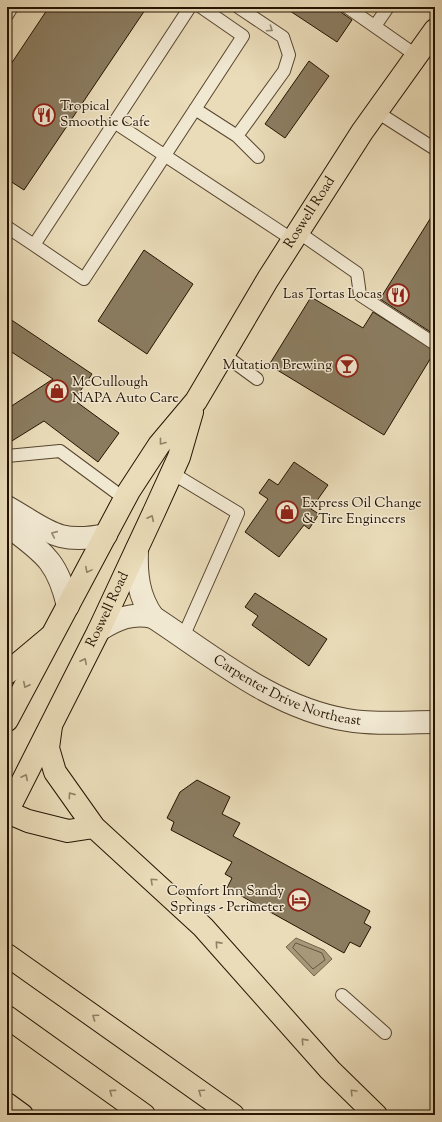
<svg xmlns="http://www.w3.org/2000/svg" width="442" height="1122" font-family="'Sorts Mill Goudy',serif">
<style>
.water{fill:#a7987a;stroke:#736349}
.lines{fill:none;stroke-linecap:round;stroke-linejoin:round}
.shore{stroke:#66563d;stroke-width:1}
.building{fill:#8b7c60;stroke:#241300}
.lane-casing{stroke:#56452e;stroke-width:14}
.street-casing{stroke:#56452e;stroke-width:24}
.primary-casing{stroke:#241300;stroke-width:24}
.highway-casing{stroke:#241300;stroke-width:24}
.lane{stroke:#f1e8d2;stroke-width:12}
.street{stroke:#f1e8d2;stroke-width:22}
.primary{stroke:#eadcb9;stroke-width:22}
.highway{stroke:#eadcb9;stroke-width:22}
.oneway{stroke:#958874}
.oneway2{stroke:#918266}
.labels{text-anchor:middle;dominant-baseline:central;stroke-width:3;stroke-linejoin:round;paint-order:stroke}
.poi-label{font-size:14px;fill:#241300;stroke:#f1e8d2;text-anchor:start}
.street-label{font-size:14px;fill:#241300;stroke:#f1e8d2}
</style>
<rect width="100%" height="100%" fill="#eadcb9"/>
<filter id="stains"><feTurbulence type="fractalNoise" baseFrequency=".005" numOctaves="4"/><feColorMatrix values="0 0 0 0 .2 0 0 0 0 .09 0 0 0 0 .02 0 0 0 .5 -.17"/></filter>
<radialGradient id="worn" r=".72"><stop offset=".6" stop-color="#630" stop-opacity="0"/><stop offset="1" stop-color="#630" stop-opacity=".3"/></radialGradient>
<path class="water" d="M296,938L324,950L332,959L314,976L286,947Z"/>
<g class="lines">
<path class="shore" d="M296,943L322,953L325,960L313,969L293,948Z"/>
</g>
<path class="building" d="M49,7H147L24,190L7,179V70Z
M284,7H340L342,13L352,20L337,42Z
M309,61L329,76L285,138L265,124Z
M435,211V335L380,299Z
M144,250L193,284L147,354L98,321Z
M311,297L363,328L373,312L435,351L384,435L269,365Z
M7,317L92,374L74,400L119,433L98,462L44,421L7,444V409L53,379L7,349Z
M294,462L328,485L311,509L319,514L309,529L304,525L279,557L245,532L268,499L259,493L269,479L278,485Z
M255,593L327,639L309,666L252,625L258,616L245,607Z
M197,780L230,797L222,814L240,823L233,836L370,911L364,923L371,927L360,947L350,942L344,953L227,888L232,878L225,874L232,862L171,830L174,822L167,818L180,792Z"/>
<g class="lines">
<g class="lane-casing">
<path id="lane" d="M190,7L34,245L84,279L243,36L201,7
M347,7L417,56
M7,15L12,7
M375,26L388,7
M195,109L237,136L258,157
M377,112L435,149
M114,122L293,240
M237,136L284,71L289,55L283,37L238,7
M7,227L34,245
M298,232L357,273L360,295L435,344
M223,354L257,379
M7,456L60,451L125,499
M172,473L238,513L183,637
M342,995L385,1033"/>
</g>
<g class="street-casing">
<g id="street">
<path d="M7,507C48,530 56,545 106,535"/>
<path d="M7,525C43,553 57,559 68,606"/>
<path d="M137,549C136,574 138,596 153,617"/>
<path id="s1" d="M99,630C117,619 132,612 153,617C214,657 274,708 347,720C376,725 406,722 435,722"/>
</g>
</g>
<g class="primary-casing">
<g id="primary">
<path id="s2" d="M7,720L129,491L159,445L196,401L268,279L362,132L435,30"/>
<path id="s3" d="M7,812L99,630L154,512L179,457L192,412"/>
</g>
</g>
<g class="highway-casing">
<path id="highway" d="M7,673L50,637
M51,726L48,748L55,772L94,827L203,927L330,1070L376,1115
M7,812L28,821L68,831L94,827
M7,955L233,1115
M7,1017L144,1115
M7,1104L22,1115"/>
</g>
<use href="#lane" class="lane"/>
<use href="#street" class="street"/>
<use href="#primary" class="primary"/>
<use href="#highway" class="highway"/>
</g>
<defs><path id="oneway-chevron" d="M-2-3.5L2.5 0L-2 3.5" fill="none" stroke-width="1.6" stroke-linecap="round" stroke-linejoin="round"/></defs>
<g class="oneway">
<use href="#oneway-chevron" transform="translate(270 29) rotate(34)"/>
<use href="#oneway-chevron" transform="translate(54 534) rotate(-156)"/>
</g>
<g class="oneway2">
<use href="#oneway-chevron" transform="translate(162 442) rotate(128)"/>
<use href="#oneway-chevron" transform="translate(151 518) rotate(-64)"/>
<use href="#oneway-chevron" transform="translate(88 570) rotate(118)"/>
<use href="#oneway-chevron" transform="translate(84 661) rotate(-63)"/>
<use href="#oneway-chevron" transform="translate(26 685) rotate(117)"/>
<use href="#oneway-chevron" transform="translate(25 777) rotate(-63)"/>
<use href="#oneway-chevron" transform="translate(71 795) rotate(-125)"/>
<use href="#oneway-chevron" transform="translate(153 881) rotate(-137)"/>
<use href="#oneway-chevron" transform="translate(218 944) rotate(-132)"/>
<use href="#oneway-chevron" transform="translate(95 1017) rotate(-145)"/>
<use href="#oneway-chevron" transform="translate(304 1041) rotate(-132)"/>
<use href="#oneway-chevron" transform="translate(112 1092) rotate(-144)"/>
<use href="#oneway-chevron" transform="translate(201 1092) rotate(-145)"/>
<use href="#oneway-chevron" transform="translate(353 1092) rotate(-135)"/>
</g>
<defs>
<g id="restaurant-ring" transform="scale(1.15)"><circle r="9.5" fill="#f1e8d2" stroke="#8f2418" stroke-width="1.5"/><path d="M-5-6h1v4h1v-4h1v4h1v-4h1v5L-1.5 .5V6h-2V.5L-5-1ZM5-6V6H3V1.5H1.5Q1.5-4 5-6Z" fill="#8f2418"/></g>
<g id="bar-ring" transform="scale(1.15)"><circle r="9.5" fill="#f1e8d2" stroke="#8f2418" stroke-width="1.5"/><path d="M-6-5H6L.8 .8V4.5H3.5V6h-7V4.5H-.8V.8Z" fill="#8f2418"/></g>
<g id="shop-ring" transform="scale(1.15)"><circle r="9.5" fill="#f1e8d2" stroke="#8f2418" stroke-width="1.5"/><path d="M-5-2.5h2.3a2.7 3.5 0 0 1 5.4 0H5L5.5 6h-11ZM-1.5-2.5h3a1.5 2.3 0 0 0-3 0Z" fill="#8f2418"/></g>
<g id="hotel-ring" transform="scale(1.15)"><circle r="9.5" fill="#f1e8d2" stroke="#8f2418" stroke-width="1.5"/><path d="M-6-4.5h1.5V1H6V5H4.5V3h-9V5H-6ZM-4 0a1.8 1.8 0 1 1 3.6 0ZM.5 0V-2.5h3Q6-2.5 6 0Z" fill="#8f2418"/></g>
</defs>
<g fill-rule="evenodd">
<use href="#restaurant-ring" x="44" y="115"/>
<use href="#restaurant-ring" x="398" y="295"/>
<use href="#bar-ring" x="347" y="366"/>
<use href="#shop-ring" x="57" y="391"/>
<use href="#shop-ring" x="287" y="512"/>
<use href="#hotel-ring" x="299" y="900"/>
</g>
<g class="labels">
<g class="poi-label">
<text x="60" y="107">Tropical<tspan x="60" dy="16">Smoothie Cafe</tspan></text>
<text x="382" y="295" text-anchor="end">Las Tortas Locas</text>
<text x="332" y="366" text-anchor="end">Mutation Brewing</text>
<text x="72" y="383">McCullough<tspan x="72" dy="16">NAPA Auto Care</tspan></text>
<text x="302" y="504">Express Oil Change<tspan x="302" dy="16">&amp; Tire Engineers</tspan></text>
<text x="284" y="892" text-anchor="end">Comfort Inn Sandy<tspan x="284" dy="16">Springs - Perimeter</tspan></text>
</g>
<g class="street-label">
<text stroke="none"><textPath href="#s2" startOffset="592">Roswell Road</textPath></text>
<text stroke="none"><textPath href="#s3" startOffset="226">Roswell Road</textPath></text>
<text stroke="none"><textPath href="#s1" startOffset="212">Carpenter Drive Northeast</textPath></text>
</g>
</g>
<rect width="442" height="1122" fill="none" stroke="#eadcb9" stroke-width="24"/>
<rect x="8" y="8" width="426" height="1106" fill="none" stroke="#241300" stroke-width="2"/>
<rect x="12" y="12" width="418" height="1098" fill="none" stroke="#241300"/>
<rect width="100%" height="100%" filter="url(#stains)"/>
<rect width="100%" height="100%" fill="url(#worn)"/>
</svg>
